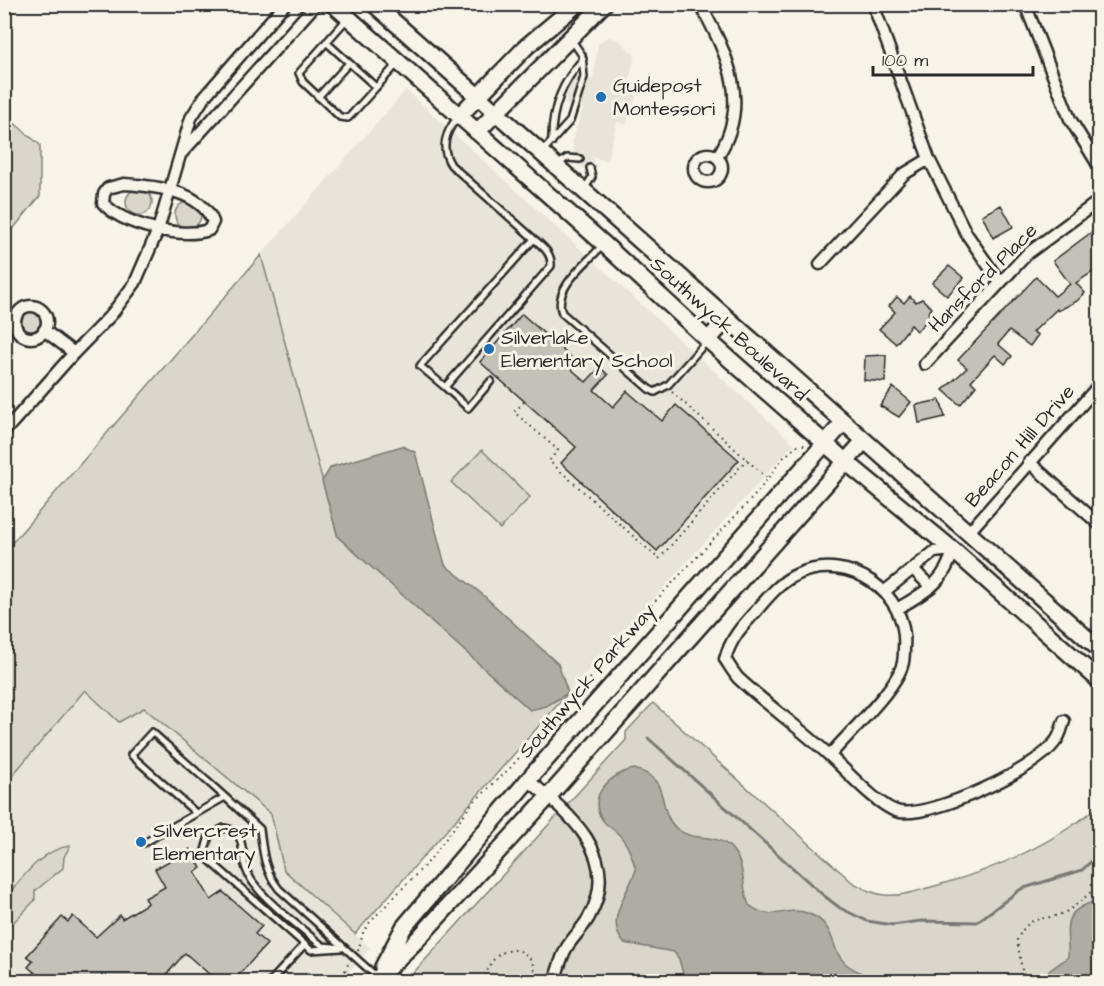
<svg xmlns="http://www.w3.org/2000/svg" width="1104" height="986" font-family="'Architects Daughter',sans-serif">
<style>
.built{fill:#e8e4da}
.green{fill:#dad6cc;stroke:#82807c;stroke-width:1.5}
.water{fill:#afaca4;stroke:#7a7874;stroke-width:1.5}
.lines{fill:none;stroke-linecap:round;stroke-linejoin:round}
.stream{stroke:#7a7874;stroke-width:3}
.building{fill:#c4c1b9;stroke:#2b2b2b;stroke-width:1.5}
.lane-casing{stroke:#2b2b2b;stroke-width:10}
.street-casing{stroke:#2b2b2b;stroke-width:15}
.secondary-casing{stroke:#2b2b2b;stroke-width:20}
.path{stroke:#2b2b2b;stroke-width:2;stroke-dasharray:1.5 4.5;stroke-linecap:butt}
.lane{stroke:#f7f3e8;stroke-width:5}
.street{stroke:#f7f3e8;stroke-width:10}
.secondary{stroke:#f7f3e8;stroke-width:15}
.poi-dot{fill:#1f6fb2;stroke:#f7f3e8;stroke-width:2}
.labels{text-anchor:middle;dominant-baseline:central;stroke-width:6;stroke-linejoin:round;paint-order:stroke}
.poi-label{font-size:20px;fill:#2b2b2b;stroke:#f7f3e8;text-anchor:start}
.street-label{font-size:20px;fill:#2b2b2b;stroke:#f7f3e8}
</style>
<rect width="100%" height="100%" fill="#f7f3e8"/>
<filter id="ink" filterUnits="userSpaceOnUse"><feTurbulence type="fractalNoise" baseFrequency=".0167" numOctaves="2"/><feDisplacementMap in="SourceGraphic" scale="12" xChannelSelector="R" yChannelSelector="G"/><feConvolveMatrix kernelMatrix="1 2 1 2 8 2 1 2 1" color-interpolation-filters="sRGB"/></filter>
<g filter="url(#ink)">
<path class="built" d="M610,37L619,40L635,55L627,89L638,91L626,124L617,122L607,161L592,157L594,161L588,170L577,165L572,141L583,109L564,104L573,76L593,80L598,44L604,39Z
M406,90L794,444L568,693L558,663L482,594L445,565L415,452L331,467L322,481L261,255Z
M85,690L119,722L144,708L271,814L284,871L370,948L341,981L5,982V784Z"/>
<path class="green" d="M5,115L40,145V196L5,239Z
M126 202a13 13 0 1 1 26 0a13 13 0 1 1-26 0Z
M175 215a13 13 0 1 1 26 0a13 13 0 1 1-26 0Z
M261,255L338,537L546,706L568,693L355,934L284,870L271,814L144,708L119,722L85,690L5,784V551Z
M19 324a13 13 0 1 1 26 0a13 13 0 1 1-26 0Z
M482,450L530,497L500,529L451,482Z
M653,703L852,882C863,888 872,894 885,895C902,897 919,890 935,886C994,870 1051,845 1099,806V981L405,982L626,740V732Z
M70,846L64,857L63,868L35,891V900L8,928H5V898C22,878 42,849 70,846Z"/>
<path class="water" d="M402,446L415,452L445,565L482,594L558,664L568,693L546,706L530,710L338,537L322,481L331,467Z
M634,769C673,778 655,809 676,828C693,843 716,832 731,848C746,864 741,886 749,905C775,924 784,905 807,913C838,924 829,950 846,964C855,971 866,974 874,981H685L679,959L674,952L624,943C604,921 628,893 636,870C632,856 627,841 616,832C612,828 605,825 602,819C586,794 613,773 634,769Z
M1092,902L1099,903V981H1035L1068,957C1070,931 1057,915 1092,902Z"/>
<g class="lines">
<path class="stream" d="M648,738L823,895L840,908L867,921L893,925L921,921L977,922L1021,889L1082,870L1100,853"/>
</g>
<path class="building" d="M1001,205L1013,227L993,238L982,215Z
M1093,231L1100,240V267L1076,283L1085,293L1077,301L1058,311L1057,309L1033,332L1038,335L1030,346L1009,331L998,344L1012,356L1005,364L995,355L971,381L976,386L960,405L943,390L967,368L958,360L1036,277L1055,296L1070,284L1053,261Z
M949,266L964,278L947,296L932,283Z
M910,296L916,302L922,299L932,308L928,313L931,316L917,331L911,325L896,344L879,329L895,312L889,306L897,297L904,303Z
M522,314L574,360L568,366L586,382L600,367L608,375L594,390L613,407L627,391L662,421L676,405L739,460L657,551L561,463L576,447L480,362Z
M886,355L885,382L864,380L865,356Z
M893,387L911,402L899,417L880,406Z
M940,400L945,417L919,423L916,405Z
M190,849L201,868L195,872L211,900L223,892L262,926L255,934L267,944L236,978L232,975L227,981H217L185,953L167,974L175,981H161L153,974L147,981H45L28,967L33,961L27,956L62,917L68,922L73,916L96,937L120,915L122,919L148,903L145,898L165,887L155,869Z"/>
<g class="lines">
<g class="lane-casing">
<path id="lane" d="M347,19L299,73L303,82L340,117L348,118L352,114L398,63
M326,42L376,87
M318,97L349,63
M457,118C445,133 440,148 451,165L534,239C543,247 552,253 551,266L445,387L420,366L534,239
M552,142C551,111 562,82 583,59
M543,151L570,121L584,77L582,55L571,39
M557,165L567,158L580,159
M585,188L592,177L590,168
M603,245C587,263 552,288 562,313L649,389L655,392L668,385L708,340
M445,387L468,408L491,381
M196,813L131,755L152,732L225,797
M224,828C247,831 240,852 246,869C254,894 296,923 315,940L323,946L342,948L311,950L208,859L204,854L209,836Z
M144,843L225,797L260,829C263,853 264,870 279,889L377,977
M270,982L304,945"/>
</g>
<g class="street-casing">
<path id="street" d="M700,4C728,55 752,105 717,157
M873,4L929,159L966,233L999,281
M1025,4L1070,119L1100,168
M694 168a14 14 0 1 1 28 0a14 14 0 1 1-28 0Z
M180,155L316,4
M124,184C154,186 201,190 213,222L209,230C181,239 122,225 103,203L104,194L108,188Z
M820,264L904,174L929,159
M15 322a16 16 0 1 1 32 0a16 16 0 1 1-32 0Z
M44,330L74,353
M925,364L1027,254L1100,200
M4,432L74,353L111,315L135,283L158,230L191,118L205,96L285,4
M1029,462L1100,525
M968,533L1100,384
M913,569L931,587
M885,591L934,552L953,550C945,583 925,592 897,609
M830,755C848,734 894,691 902,666C904,661 904,654 904,648C909,592 849,552 798,574C781,581 768,597 757,610C742,626 731,638 725,659C729,665 733,672 738,678C767,705 800,728 829,755C845,769 880,809 900,812C934,817 1035,770 1055,742C1060,737 1062,727 1064,721
M528,780C569,813 623,857 589,917C583,928 574,936 567,947C561,957 558,970 554,982"/>
</g>
<g class="secondary-casing">
<path id="secondary" d="M333,4L604,244L708,340L845,461L953,550L1100,681
M374,4L1100,650
M459,116L527,46L577,4
M477,132L604,4
M708,340L727,319
M383,967L404,927L528,780L843,423
M374,982L415,942L549,796L864,441"/>
</g>
<path class="path" d="M672,392L768,479
M524,402L514,412L558,450L549,461L659,559L747,459
M358,951L363,933L370,922L429,861L471,805L510,768L622,643L645,612L757,493L783,458L797,446L805,445
M340,982L349,962
M483,982C490,963 495,950 517,950C532,955 536,966 533,982
M1024,982L1017,940C1031,910 1044,924 1067,911C1078,905 1089,893 1100,884"/>
<use href="#lane" class="lane"/>
<use href="#street" class="street"/>
<use href="#secondary" class="secondary"/>
</g>
</g>
<g class="poi-dot">
<circle cx="601" cy="97" r="6"/>
<circle cx="489" cy="349" r="6"/>
<circle cx="141" cy="842" r="6"/>
</g>
<g class="labels">
<g class="poi-label">
<text x="613" y="86">Guidepost<tspan x="613" dy="23">Montessori</tspan></text>
<text x="501" y="338">Silverlake<tspan x="501" dy="23">Elementary School</tspan></text>
<text x="153" y="831">Silvercrest<tspan x="153" dy="23">Elementary</tspan></text>
</g>
<g class="street-label">
<text transform="translate(983 278) rotate(-45)">Hansford Place</text>
<text transform="translate(729 329) rotate(42)">Southwyck Boulevard</text>
<text transform="translate(1020 446) rotate(-49)">Beacon Hill Drive</text>
<text transform="translate(587 681) rotate(-49)">Southwyck Parkway</text>
</g>
</g>
<rect width="1104" height="986" fill="none" stroke="#f7f3e8" stroke-width="24"/>
<rect x="12" y="12" width="1080" height="962" fill="none" stroke="#2b2b2b" stroke-width="2" filter="url(#ink)"/>
<path d="M873 66v9h160v-9" fill="none" stroke="#2b2b2b" stroke-width="3"/>
<text x="882" y="66" font-size="18" fill="#2b2b2b" stroke="#f7f3e8" stroke-width="4.5" paint-order="stroke">100 m</text>
</svg>
